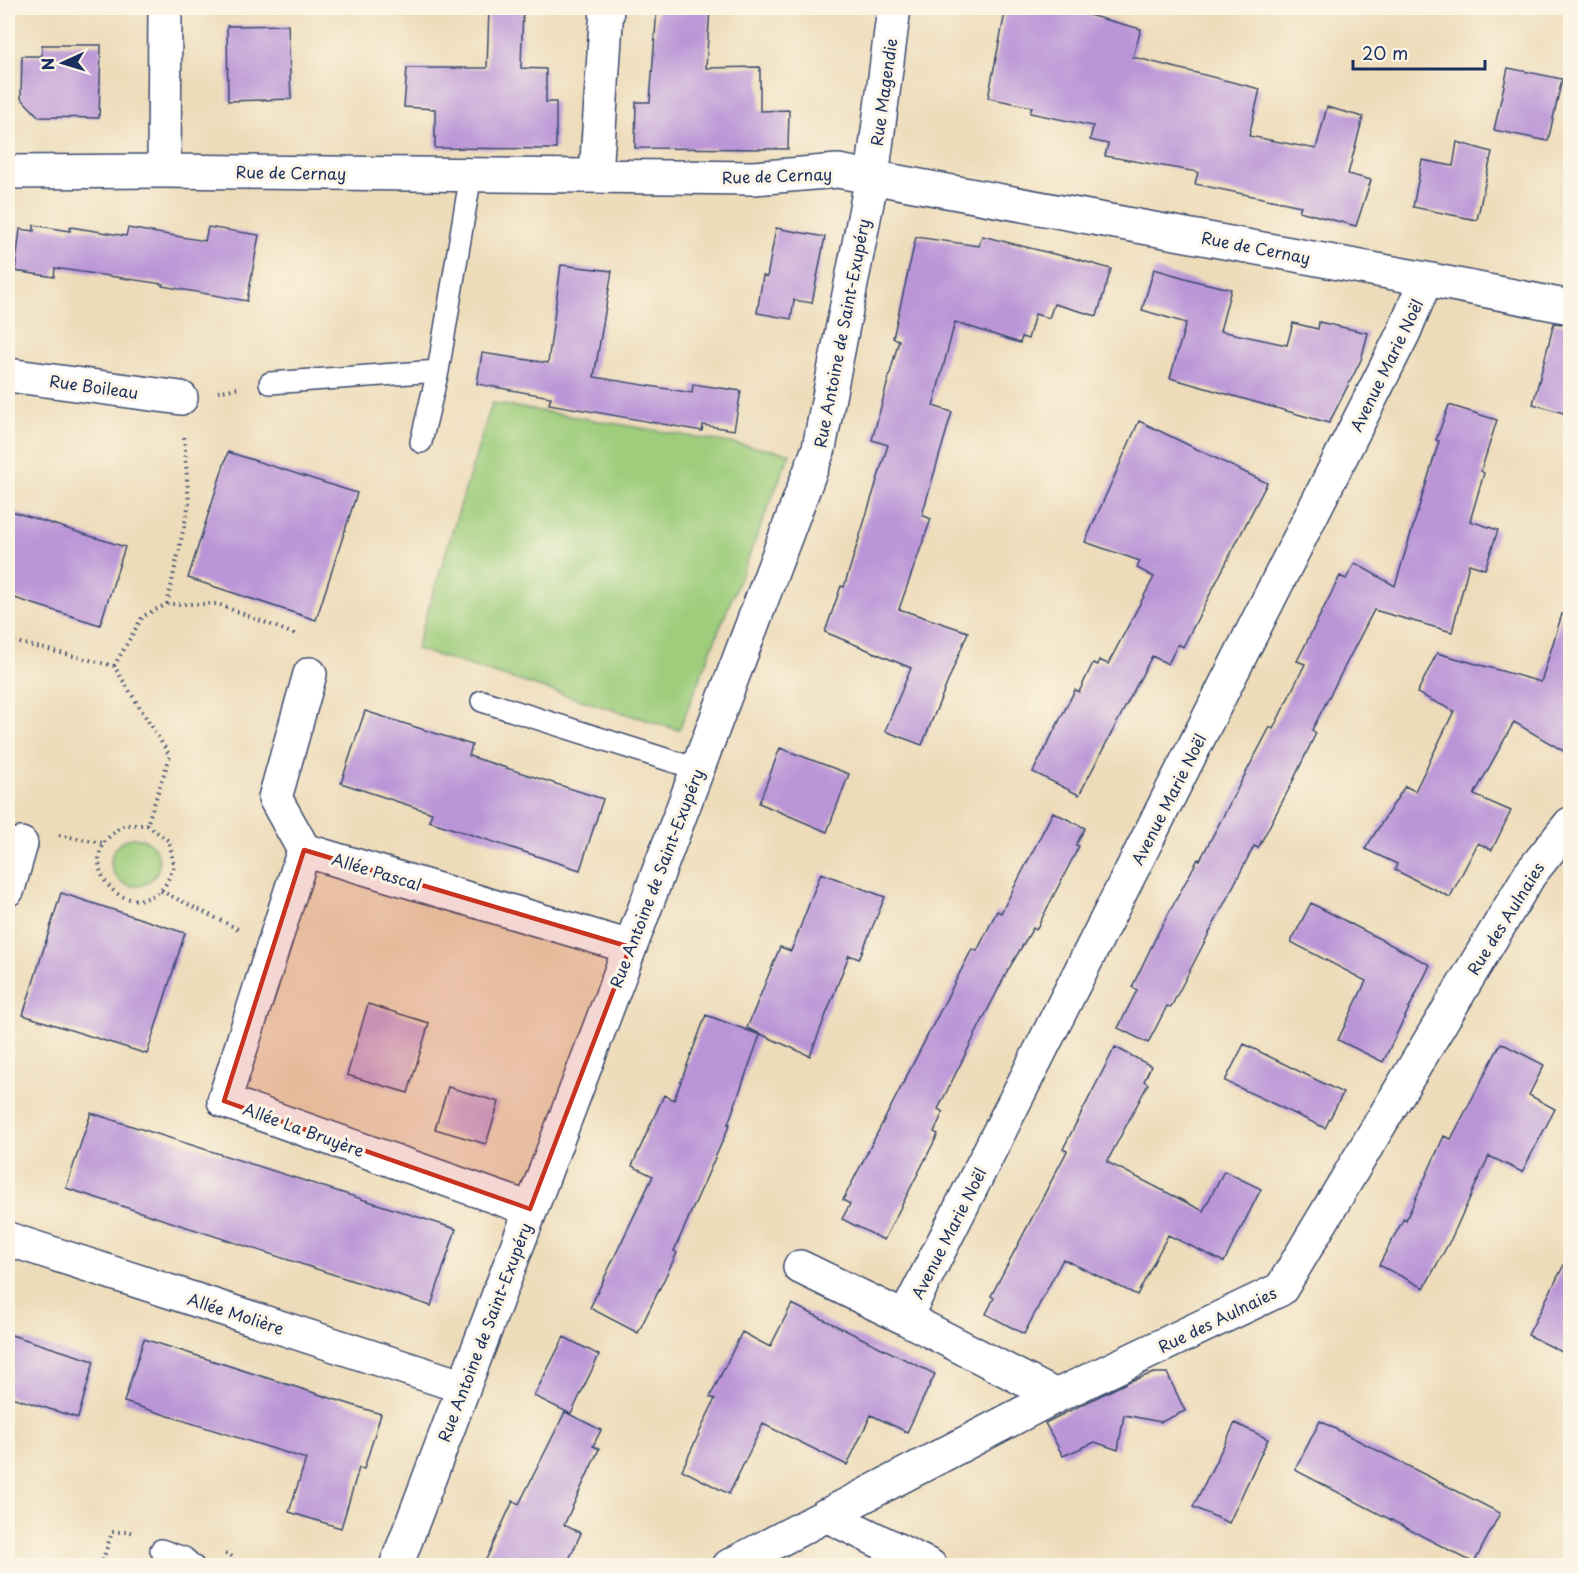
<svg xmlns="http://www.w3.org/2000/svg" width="1578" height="1573" font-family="'Playpen Sans',sans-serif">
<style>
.green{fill:#9ecd7b;stroke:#5c7e6c;stroke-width:1.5}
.building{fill:#ba95d7}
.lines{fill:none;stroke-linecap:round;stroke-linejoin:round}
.service-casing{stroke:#3a496c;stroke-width:24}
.minor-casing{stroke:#3a496c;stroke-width:36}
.path{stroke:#3a496c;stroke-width:4;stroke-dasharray:1.5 4.5;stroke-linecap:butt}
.service{stroke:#fff;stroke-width:21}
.minor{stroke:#fff;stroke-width:33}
.marked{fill:#c8321e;fill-opacity:0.2;stroke:#c8321e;stroke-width:4.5;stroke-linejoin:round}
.labels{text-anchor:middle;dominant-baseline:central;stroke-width:6;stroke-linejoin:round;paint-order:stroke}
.street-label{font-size:16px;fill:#1b2f5e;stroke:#fcf5e5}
</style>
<rect width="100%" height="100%" fill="#fcf5e5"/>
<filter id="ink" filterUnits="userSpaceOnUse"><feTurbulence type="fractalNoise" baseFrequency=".0167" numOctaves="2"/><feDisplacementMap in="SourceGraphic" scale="12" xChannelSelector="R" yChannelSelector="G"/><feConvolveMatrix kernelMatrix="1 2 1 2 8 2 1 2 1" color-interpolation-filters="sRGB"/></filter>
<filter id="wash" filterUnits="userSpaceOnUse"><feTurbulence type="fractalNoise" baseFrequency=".008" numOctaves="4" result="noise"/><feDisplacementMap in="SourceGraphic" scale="24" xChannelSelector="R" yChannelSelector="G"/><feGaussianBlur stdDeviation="1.35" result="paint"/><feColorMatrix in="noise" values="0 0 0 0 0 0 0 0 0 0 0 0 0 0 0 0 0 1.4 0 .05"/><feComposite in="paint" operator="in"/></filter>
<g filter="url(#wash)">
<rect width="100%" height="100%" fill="#eddcb9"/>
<path class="green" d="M492,403L790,453L679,730L416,649Z
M111 862a24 24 0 1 1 48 0a24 24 0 1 1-48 0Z"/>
<g id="blocks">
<path class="building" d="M489,8H523L521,68L546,69V102H556V149L435,148V109L404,107L407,68H487Z
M657,8H710L706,68L760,67V111L789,110L788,149L635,148L636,102H650Z
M1006,8H1062L1141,29L1133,57L1260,89L1249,136L1316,149L1327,107L1363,117L1348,174L1371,180L1356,226L1299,211L1301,206L1195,184L1198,172L1105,156L1108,144L1090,140L1093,126L1030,113L1032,107L988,98Z
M288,25L291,99L228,101L227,26Z
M42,45H101L99,118L39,117L21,98L22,56H42Z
M1508,68L1562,79L1548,141L1494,130Z
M1457,142L1492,152L1477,220L1413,207L1422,160L1453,166Z
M34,225L70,231V227L126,236L128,228L205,241L208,227L259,235L247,301L162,286L163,284L55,268L54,277L15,271L20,229L34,231Z
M776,228L825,237L812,303L794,300L791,319L757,313L763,276L767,277Z
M982,236L1066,257V256L1111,269L1097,316L1054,304L1049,318L1035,314L1028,339L1022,337L1020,343L955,322L933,406L952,412L922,515L931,519L899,609L968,632L922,745L885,731L911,668L825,632L841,586L844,587L888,445L872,440L899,340L893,338L916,237L979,246Z
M561,265L612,271L594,377L692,393L693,384L741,391L734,430L703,425L702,431L549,404L551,397L477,384L482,353L548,363Z
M1154,269L1199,282L1231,289L1220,331L1287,345L1293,323L1318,329L1319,322L1368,333L1361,360L1329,423L1170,378L1186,323L1142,310Z
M1554,323L1570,325V415L1533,404Z
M1449,405L1497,420L1481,471L1484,473L1470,521L1498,530L1485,569L1469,564L1452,632L1374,610L1312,730L1316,733L1289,789L1258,848L1254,846L1171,1007L1167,1006L1148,1043L1118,1028L1137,990L1132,987L1158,933L1198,859L1200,860L1270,727L1273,729L1305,664L1297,661L1340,576L1346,579L1355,563L1395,586L1439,441L1436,440Z
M1139,421L1267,483L1183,647L1178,644L1168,664L1152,656L1079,795L1033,772L1075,690L1079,692L1093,663L1098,665L1099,660L1108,664L1154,577L1137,568L1140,561L1085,542Z
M228,452L357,493L316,620L188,578Z
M8,510L125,547L100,625L8,596Z
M1562,614L1570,616V755L1514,722L1474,795L1511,811L1492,850L1478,843L1450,897L1395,870L1397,864L1365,849L1405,786L1415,791L1454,711L1417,693L1437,653L1541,682Z
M365,711L472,745L469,756L603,799L580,870L429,821L432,813L341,783Z
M780,748L849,774L827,832L759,803Z
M1053,812L1085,828L1076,845L1079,846L1036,930L1033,928L1008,970L980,1025L938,1109L943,1112L934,1132L938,1134L884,1240L842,1219L850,1204L843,1200L972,949L977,951L997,911L1001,913Z
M821,873L885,897L859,959L849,955L810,1056L747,1028L780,947L791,951Z
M61,893L185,933L147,1054L23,1015Z
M1311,903L1430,965L1383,1062L1338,1040L1366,981L1291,942Z
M368,1004L429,1023L408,1093L347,1075Z
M706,1015L760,1035L728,1124H730L674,1251L677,1253L638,1333L590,1308L653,1176L632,1166L664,1095L674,1100Z
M1501,1043L1544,1065L1529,1095L1555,1109L1522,1172L1489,1156L1451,1239L1424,1288L1379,1265L1404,1218L1406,1220L1444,1136L1451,1139Z
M1244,1044L1343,1093L1325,1128L1225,1081Z
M1115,1047L1151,1066L1144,1081L1148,1084L1107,1162L1203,1211L1224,1171L1261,1189L1224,1262L1168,1235L1137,1295L1063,1259L1024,1334L986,1314L994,1298L991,1296L1067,1151L1063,1149Z
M448,1087L499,1102L486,1144L435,1129Z
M91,1113L456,1229L431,1306L66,1188Z
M1570,1253V1356L1528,1335Z
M792,1304L935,1374L907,1432L871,1415L847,1465L763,1424L729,1494L682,1470L715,1399L710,1397L742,1332L770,1347Z
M8,1334L94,1361L78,1418L8,1396Z
M564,1337L599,1355L571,1414L534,1396Z
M144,1339L381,1414L364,1469L359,1468L341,1528L289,1512L306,1459L124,1402Z
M1154,1373H1167L1185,1411L1161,1422L1124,1415L1118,1450L1095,1442L1063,1456L1045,1423L1130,1381Z
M565,1412L601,1430L593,1446L599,1449L564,1525L581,1533L566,1566H483L513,1501L519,1504Z
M1320,1421L1500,1513L1474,1563L1295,1470Z
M1235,1423L1268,1439L1229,1523L1193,1507Z"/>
</g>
</g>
<g filter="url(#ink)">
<use href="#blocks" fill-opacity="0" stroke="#3a496c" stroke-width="1.5"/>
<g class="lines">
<g class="service-casing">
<path id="service" d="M270,383L438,371
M421,442L438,371L471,174
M482,701L697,769
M161,1550L184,1558L193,1566"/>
</g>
<g class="minor-casing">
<path id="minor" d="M164,171L165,8
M8,172L164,171L754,178L838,171L1426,279L1570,307
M596,175L607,8
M8,375L181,398
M310,674L275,798L304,850L630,947
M304,850L224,1101L530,1209
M8,889L21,844
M8,1239L464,1387
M800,1267L905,1318L1056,1396
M905,1318L1404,332L1426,279
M826,1515L930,1566
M396,1566L819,448L872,177L894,8
M729,1566L1056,1396L1281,1289L1530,874L1570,824"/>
</g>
<path class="path" d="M218,392L238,388
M167,604L189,504L184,436
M8,640L114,666L170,756L147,825
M114,666L143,616L167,604H218L294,634L295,637
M147,825L169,841L174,867C170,874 166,887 160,891C123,921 76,866 112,834C116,832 119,827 123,826C130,824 140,825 147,825Z
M59,835L103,843
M161,891L238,929
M225,1554L230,1555L241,1566
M101,1566L112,1532H133"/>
<use href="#service" class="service"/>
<use href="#minor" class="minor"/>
</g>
</g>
<path class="marked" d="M304,850L630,947L530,1209L224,1101Z"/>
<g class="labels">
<g class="street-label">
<text transform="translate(883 92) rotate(-82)">Rue Magendie</text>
<text transform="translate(291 172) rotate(1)">Rue de Cernay</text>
<text transform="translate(777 175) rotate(-2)">Rue de Cernay</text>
<text transform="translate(1256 247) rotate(11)">Rue de Cernay</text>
<text transform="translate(841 333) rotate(-79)">Rue Antoine de Saint-Exupéry</text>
<text transform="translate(1386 365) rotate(-64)">Avenue Marie Noël</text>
<text transform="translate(94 386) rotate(8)">Rue Boileau</text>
<text transform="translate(1168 799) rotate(-63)">Avenue Marie Noël</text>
<text transform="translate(377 871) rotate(17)">Allée Pascal</text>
<text transform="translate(656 878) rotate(-69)">Rue Antoine de Saint-Exupéry</text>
<text transform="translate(1505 918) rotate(-58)">Rue des Aulnaies</text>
<text transform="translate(304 1129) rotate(20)">Allée La Bruyère</text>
<text transform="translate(948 1233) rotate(-63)">Avenue Marie Noël</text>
<text transform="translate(236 1313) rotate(18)">Allée Molière</text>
<text transform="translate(1217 1319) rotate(-26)">Rue des Aulnaies</text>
<text transform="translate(484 1332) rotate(-69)">Rue Antoine de Saint-Exupéry</text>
</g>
</g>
<rect width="1578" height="1573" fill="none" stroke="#fcf5e5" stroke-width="30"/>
<g transform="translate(63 63) rotate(266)" stroke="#fcf5e5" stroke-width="4.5" paint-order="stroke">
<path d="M0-4.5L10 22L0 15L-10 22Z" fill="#1b2f5e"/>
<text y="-9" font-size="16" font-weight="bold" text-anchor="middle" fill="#1b2f5e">N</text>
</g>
<path d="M1353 60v9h132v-9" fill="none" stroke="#1b2f5e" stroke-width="3"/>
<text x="1362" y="60" font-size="18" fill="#1b2f5e" stroke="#fcf5e5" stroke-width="4.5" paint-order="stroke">20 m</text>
</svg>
